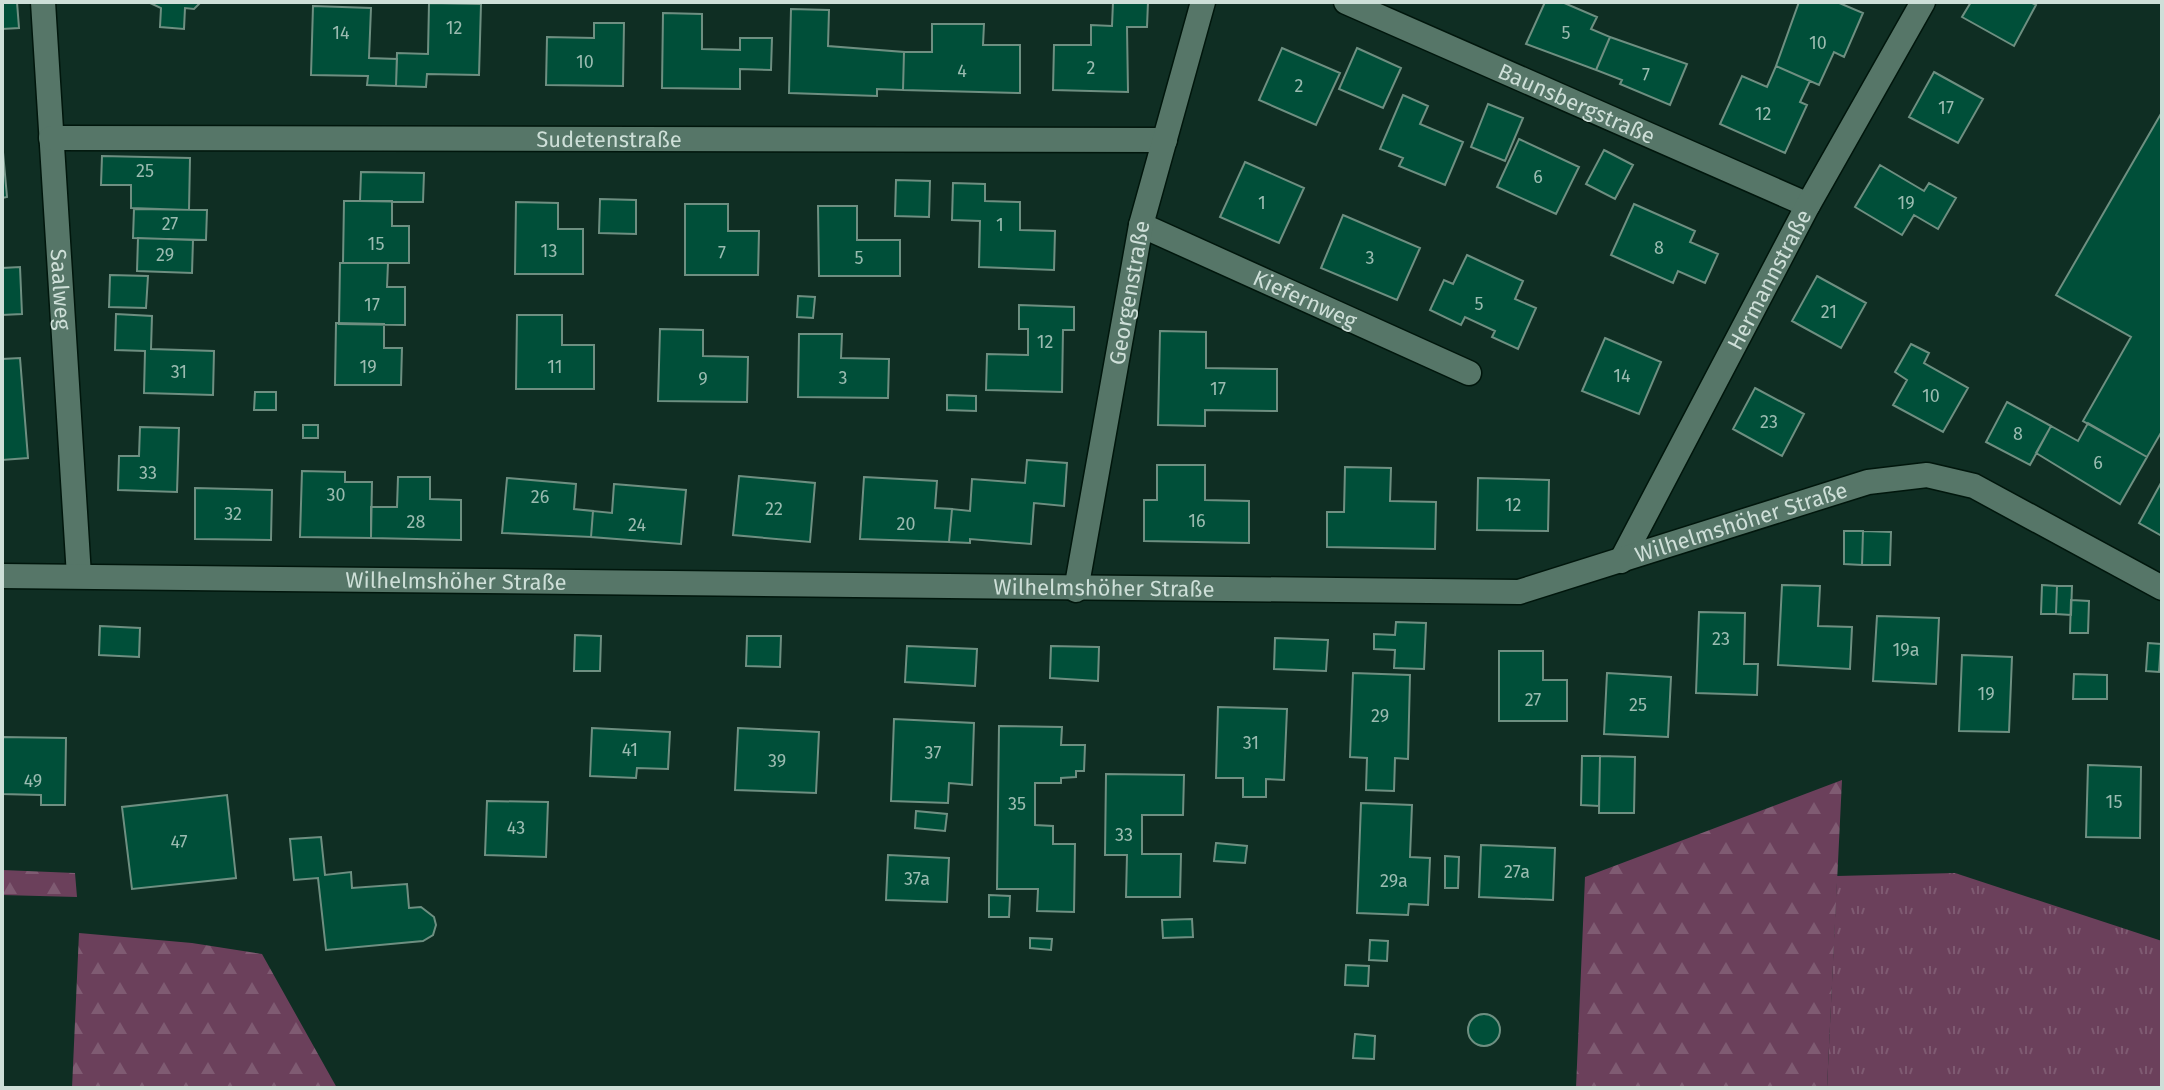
<svg xmlns="http://www.w3.org/2000/svg" width="2164" height="1090" font-family="'Fira Sans',sans-serif">
<style>
.grass{fill:url(#grass-tufts)}
.forest{fill:url(#forest-firs)}
.building{fill:#004f39;stroke:#6e8f81;stroke-width:2}
.lines{fill:none;stroke-linecap:round;stroke-linejoin:round}
.street-casing{stroke:#00160c;stroke-width:27}
.street{stroke:#567668;stroke-width:24}
.labels{text-anchor:middle;dominant-baseline:central;stroke-width:6;stroke-linejoin:round;paint-order:stroke}
.number-label{font-size:18px;fill:#9abbb0}
.street-label{font-size:22px;fill:#cedfd8;stroke:#07130e}
</style>
<defs>
<pattern id="grass-tufts" width="24" height="20" patternUnits="userSpaceOnUse" patternTransform="scale(2)"><rect width="24" height="20" fill="#6b405b"/><path d="M3 7l-1-3M5 7V3M7 7l1-3M15 17l-1-3M17 17v-4M19 17l1-3" fill="none" stroke="#7f5b72"/></pattern>
<pattern id="forest-firs" width="22" height="20" patternUnits="userSpaceOnUse" patternTransform="scale(2)"><rect width="22" height="20" fill="#6b405b"/><path d="M5 1l3.5 6h-7zM16 11l3.5 6h-7z" fill="#7f5b72"/></pattern>
</defs>
<rect width="100%" height="100%" fill="#0f2e23"/>
<path class="grass" d="M1955,873L2162,941V1088H1827L1837,876Z"/>
<path class="forest" d="M1842,780L1827,1088H1576L1585,877Z
M2,870L75,873L77,897L2,895Z
M79,933L192,943L262,954L337,1088H72Z"/>
<path class="building" d="M2,2H17L19,28L2,29Z
M148,2H201L194,9L185,8L184,29L160,27L161,8Z
M1113,2H1148L1147,27H1127L1128,92L1053,90L1054,45H1091V25L1112,26Z
M1545,2H1562L1597,17L1591,29L1610,37L1596,70L1526,44Z
M1799,2H1837L1863,13L1844,57L1834,52L1819,85L1776,66Z
M1971,2H2030L2036,5L2014,46L1962,17Z
M429,3L481,4L479,75L427,74L426,87L396,86L397,53L428,54Z
M313,6L371,8L369,58L397,59L396,86L367,85L368,76L311,75Z
M791,9L829,10L828,46L904,52L903,90L877,89V96L789,93Z
M663,13L702,14V49L740,50V38H772L771,70L740,69V89L662,88Z
M594,23H624L623,86L546,85L547,37L594,38Z
M932,24H984L983,45H1020V93L903,90L904,52H932Z
M1610,37L1687,64L1670,105L1620,84L1622,80L1596,70Z
M1282,48L1340,73L1316,125L1259,100Z
M1357,48L1401,68L1383,108L1339,89Z
M1776,66L1810,81L1800,102L1807,105L1785,153L1720,124L1742,76L1767,87Z
M1934,72L1983,99L1958,143L1909,117Z
M1403,95L1428,106L1420,124L1463,142L1445,185L1399,166L1403,158L1380,149Z
M1488,104L1523,118L1505,161L1471,147Z
M2162,112V431L2147,457L2083,421L2131,337L2056,295Z
M1519,139L1579,167L1556,214L1497,187Z
M2,141L7,197L2,198Z
M1604,150L1633,165L1615,199L1586,184Z
M102,156L190,158L189,210L131,208V185H101Z
M1245,162L1304,188L1279,243L1220,217Z
M1880,165L1924,191L1929,183L1956,198L1938,229L1914,215L1902,235L1855,207Z
M361,172L424,173L423,202L360,201Z
M896,180L930,181L929,217L895,216Z
M953,183L985,184V201L1020,202V230L1055,231L1054,270L979,267L980,221L952,220Z
M600,199L636,200V234L599,233Z
M344,201H392V226H409V263H343Z
M516,202L558,203V229H583V274H515Z
M685,204H728V231H759L758,275H685Z
M1634,204L1695,231L1690,242L1718,254L1705,283L1678,271L1673,283L1611,255Z
M818,206H857V240H900V276H819Z
M134,209L207,210L206,240L133,238Z
M1343,215L1420,248L1397,300L1321,268Z
M138,238L193,240L192,273L137,271Z
M1467,255L1523,281L1515,299L1536,308L1518,349L1492,337L1495,331L1465,317L1461,325L1430,310L1444,280L1453,284Z
M340,263H388L387,287H405V325L339,324Z
M20,267L22,314L2,315V268Z
M110,275L148,276L146,308L109,307Z
M1817,276L1866,303L1841,348L1792,321Z
M798,296L815,297L813,318L797,317Z
M1019,305L1074,307V330H1063L1062,392L986,390L987,354L1028,355V329H1019Z
M116,314L152,316L151,349L214,351L213,395L144,393L145,351L115,350Z
M517,315H562V345H594V389H516Z
M336,323L384,324V348H402L401,385H335Z
M660,329L703,330V356L748,357L747,402L658,401Z
M1160,331L1206,332V368L1277,369V411L1205,410V426L1158,425Z
M799,334H842L841,358L889,359L888,398L798,397Z
M1605,338L1661,362L1639,414L1582,391Z
M1911,344L1929,353L1924,363L1968,388L1943,432L1893,405L1907,380L1895,372Z
M20,358L28,458L2,460V359Z
M1755,388L1804,414L1782,456L1733,429Z
M255,392H276V410H254Z
M947,395L976,396V411L947,410Z
M2007,402L2051,426L2030,465L1986,442Z
M2088,423L2147,457L2120,504L2036,453L2051,426L2078,441Z
M303,425H318V438H303Z
M140,427L179,428L177,492L118,490L119,456H139Z
M1027,460L1067,463L1064,506L1034,503L1031,544L970,539V543L949,542L952,509L970,511L972,479L1025,483Z
M1157,465H1205V500L1249,501V543L1144,541V500H1157Z
M1345,467L1391,468L1390,501L1436,502L1435,549L1327,547V512H1344Z
M302,471L345,472V482H372L371,538L300,537Z
M739,476L815,483L810,542L733,535Z
M398,477H430V499L461,500V540L371,538V507H397Z
M864,477L937,481L935,508L952,509L949,542L860,539Z
M507,478L576,484L574,509L593,511L591,537L502,533Z
M1478,478L1549,480L1548,531L1477,530Z
M2161,483L2162,484V536L2139,523Z
M614,484L686,490L681,544L591,537L593,511L612,513Z
M195,488L272,490L271,540L195,539Z
M1844,531H1863L1862,565L1844,564Z
M1863,531L1891,532L1890,565H1862Z
M1782,585L1820,586L1818,626L1852,627L1850,669L1778,665Z
M2042,585L2057,586L2056,614H2041Z
M2057,586H2072L2071,615L2056,614Z
M2071,600L2089,601L2088,633H2070Z
M1699,612L1745,613L1744,664H1758L1757,695L1696,693Z
M1877,616L1939,618L1936,684L1873,681Z
M1396,622L1426,623L1424,669L1394,668L1395,650L1374,649V634L1395,635Z
M100,626L140,628L139,657L99,655Z
M575,635L601,636L600,671H574Z
M747,636H781L780,667L746,666Z
M1275,638L1328,640L1326,671L1274,669Z
M2148,643L2161,644L2159,672L2146,671Z
M907,646L977,649L975,686L905,682Z
M1051,646L1099,647L1098,681L1050,678Z
M1499,651H1543V680H1567V721H1499Z
M1962,655L2012,657L2009,732L1959,731Z
M1353,673L1410,675L1408,759L1395,758L1394,791L1366,790L1367,758L1350,757Z
M1607,673L1671,677L1668,737L1604,734Z
M2074,674L2107,675V699H2073Z
M1218,707L1287,709L1284,780L1266,779V797H1243V778H1216Z
M894,719L974,723L972,785L949,783L948,803L891,801Z
M999,726L1062,727L1061,745H1085L1084,771H1076V777L1061,778V783H1035V825L1053,826V844H1075L1074,912L1037,911L1038,889H997Z
M592,728L670,732L668,769L637,768L636,778L590,776Z
M738,728L819,732L816,793L735,790Z
M3,737L66,738L65,805H41V795L2,794Z
M1582,756H1600L1599,806L1581,805Z
M1600,756L1635,757L1634,813H1599Z
M2088,765L2141,767L2140,838L2086,837Z
M1106,774L1184,775L1183,815H1142V854H1181L1180,897H1126L1127,855H1105Z
M227,795L236,878L132,889L122,807Z
M487,801L548,802L546,857L485,855Z
M1361,803L1412,805L1410,857L1430,858L1428,905L1409,904L1408,915L1357,913Z
M916,811L947,814L945,831L915,828Z
M321,837L325,875L351,872L352,888L407,884L409,908L421,907L434,917L436,925L433,935L423,941L326,950L318,878L294,880L290,839Z
M1216,843L1247,846L1245,863L1214,861Z
M1481,845L1555,848L1553,900L1479,897Z
M888,855L949,858L947,902L886,900Z
M1445,856L1459,857L1458,888H1445Z
M989,895L1010,896L1009,917H989Z
M1192,919L1193,937L1163,938L1162,920Z
M1030,938L1052,939L1051,950L1030,948Z
M1370,940L1388,941L1387,961L1369,960Z
M1346,965L1369,966L1368,986L1345,985Z
M1468 1030a16 16 0 1 1 32 0a16 16 0 1 1-32 0Z
M1355,1034L1375,1036L1374,1059L1353,1058Z"/>
<g class="lines">
<g class="street-casing">
<g id="street">
<path id="s1" d="M43,2L79,576"/>
<path id="s2" d="M1346,2L1808,205"/>
<path id="s3" d="M51,138L1165,140"/>
<path id="s4" d="M1141,225L1469,373"/>
<path id="s5" d="M1621,561L1808,205L1923,2"/>
<path id="s6" d="M2,576L1519,592L1868,482L1927,475L1974,486L2162,588"/>
<path id="s7" d="M1076,590L1141,225L1203,2"/>
</g>
</g>
<use href="#street" class="street"/>
</g>
<g class="labels">
<g class="number-label">
<text x="454" y="28">12</text>
<text x="341" y="33">14</text>
<text x="1566" y="33">5</text>
<text x="1818" y="43">10</text>
<text x="585" y="62">10</text>
<text x="1091" y="68">2</text>
<text x="962" y="71">4</text>
<text x="1646" y="75">7</text>
<text x="1299" y="86">2</text>
<text x="1946" y="108">17</text>
<text x="1763" y="114">12</text>
<text x="145" y="171">25</text>
<text x="1538" y="177">6</text>
<text x="1262" y="203">1</text>
<text x="1906" y="203">19</text>
<text x="170" y="224">27</text>
<text x="1000" y="225">1</text>
<text x="376" y="244">15</text>
<text x="1659" y="248">8</text>
<text x="549" y="251">13</text>
<text x="722" y="253">7</text>
<text x="165" y="255">29</text>
<text x="859" y="258">5</text>
<text x="1370" y="258">3</text>
<text x="1479" y="304">5</text>
<text x="372" y="305">17</text>
<text x="1829" y="312">21</text>
<text x="1045" y="342">12</text>
<text x="368" y="367">19</text>
<text x="555" y="367">11</text>
<text x="179" y="372">31</text>
<text x="1622" y="376">14</text>
<text x="843" y="378">3</text>
<text x="703" y="379">9</text>
<text x="1218" y="389">17</text>
<text x="1931" y="396">10</text>
<text x="1769" y="422">23</text>
<text x="2018" y="434">8</text>
<text x="2098" y="463">6</text>
<text x="148" y="473">33</text>
<text x="336" y="495">30</text>
<text x="540" y="497">26</text>
<text x="1513" y="505">12</text>
<text x="774" y="509">22</text>
<text x="233" y="514">32</text>
<text x="1197" y="521">16</text>
<text x="416" y="522">28</text>
<text x="906" y="524">20</text>
<text x="637" y="525">24</text>
<text x="1721" y="639">23</text>
<text x="1906" y="650">19a</text>
<text x="1986" y="694">19</text>
<text x="1533" y="700">27</text>
<text x="1638" y="705">25</text>
<text x="1380" y="716">29</text>
<text x="1251" y="743">31</text>
<text x="630" y="750">41</text>
<text x="933" y="753">37</text>
<text x="777" y="761">39</text>
<text x="33" y="781">49</text>
<text x="2114" y="802">15</text>
<text x="1017" y="804">35</text>
<text x="516" y="828">43</text>
<text x="1124" y="835">33</text>
<text x="179" y="842">47</text>
<text x="1517" y="872">27a</text>
<text x="917" y="879">37a</text>
<text x="1394" y="881">29a</text>
</g>
<g class="street-label">
<text stroke="none"><textPath href="#s2" startOffset="252">Baunsbergstraße</textPath></text>
<text stroke="none"><textPath href="#s3" startOffset="558">Sudetenstraße</textPath></text>
<text stroke="none"><textPath href="#s5" startOffset="318">Hermannstraße</textPath></text>
<text stroke="none"><textPath href="#s1" startOffset="288">Saalweg</textPath></text>
<text stroke="none"><textPath href="#s7" startOffset="302">Georgenstraße</textPath></text>
<text stroke="none"><textPath href="#s4" startOffset="180">Kiefernweg</textPath></text>
<text stroke="none"><textPath href="#s6" startOffset="1750">Wilhelmshöher Straße</textPath></text>
<text stroke="none"><textPath href="#s6" startOffset="454">Wilhelmshöher Straße</textPath></text>
<text stroke="none"><textPath href="#s6" startOffset="1102">Wilhelmshöher Straße</textPath></text>
</g>
</g>
<rect width="2164" height="1090" fill="none" stroke="#cedfd8" stroke-width="8"/>
</svg>
